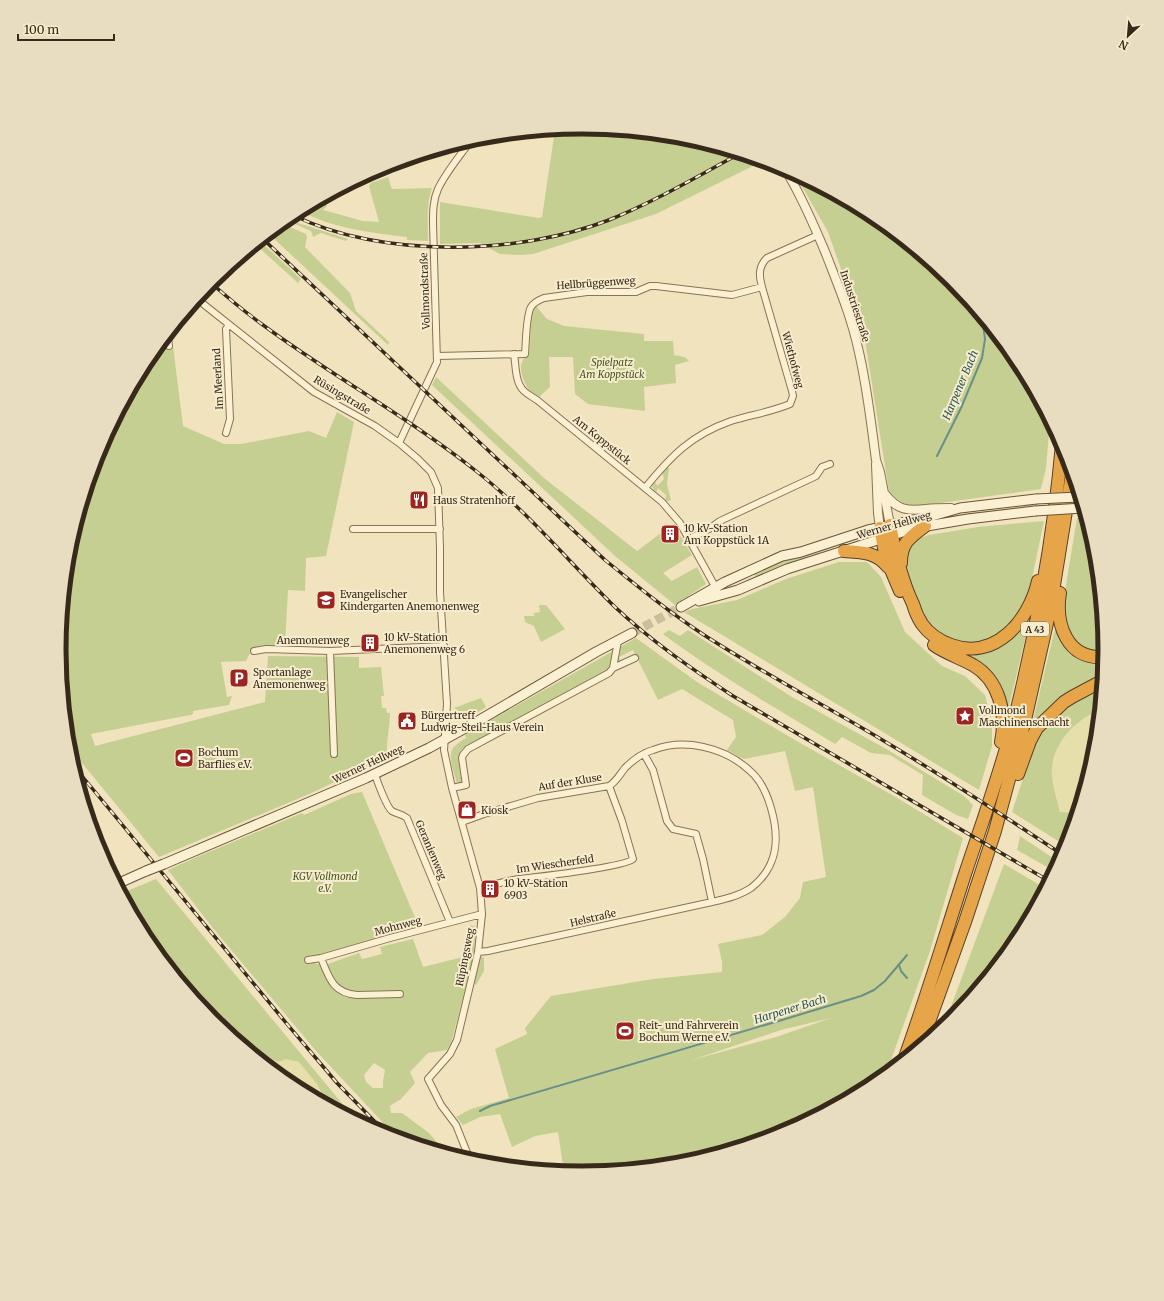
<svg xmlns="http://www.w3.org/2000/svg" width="1164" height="1301" font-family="Merriweather,serif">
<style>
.farmland{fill:#e6deab}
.green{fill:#c6cf92;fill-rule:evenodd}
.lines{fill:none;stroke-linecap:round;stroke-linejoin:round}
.stream{stroke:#699087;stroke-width:2}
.secondary-tunnel{stroke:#cbbe9d;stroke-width:9;stroke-dasharray:9 4.5;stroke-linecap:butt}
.minor-casing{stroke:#897356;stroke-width:8}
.tertiary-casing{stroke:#897356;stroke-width:10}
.secondary-casing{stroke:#6b5439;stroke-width:11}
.motorway-casing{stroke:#57402b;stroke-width:14}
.minor{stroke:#fbf0d2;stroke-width:6}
.tertiary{stroke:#fbf0d2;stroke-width:8}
.secondary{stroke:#fbf0d2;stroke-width:9}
.motorway{stroke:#e6a549;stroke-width:12}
.rail-casing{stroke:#382a1b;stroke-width:3.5}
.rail{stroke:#f7edce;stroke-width:2;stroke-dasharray:6;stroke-linecap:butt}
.secondary-bridge-casing{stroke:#6b5439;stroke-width:11;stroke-linecap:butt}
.secondary-bridge{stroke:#fbf0d2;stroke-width:9}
.labels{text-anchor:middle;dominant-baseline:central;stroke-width:4;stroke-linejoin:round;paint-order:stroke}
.shield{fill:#f7edce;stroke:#716451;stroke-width:1}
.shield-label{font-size:9px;font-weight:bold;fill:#382a1b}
.street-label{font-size:10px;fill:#382a1b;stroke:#f7edce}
.park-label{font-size:10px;font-style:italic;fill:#475621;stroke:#f7edce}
.poi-label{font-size:10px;fill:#382a1b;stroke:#f7edce;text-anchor:start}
.water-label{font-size:11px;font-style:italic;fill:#2a5957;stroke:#f7edce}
.rim{fill:none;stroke:#382a1b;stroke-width:5}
</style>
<rect width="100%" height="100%" fill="#f0e3be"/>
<path class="farmland" d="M1099,710L1095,753L1077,813L1060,812L1054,786L1052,774L1053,759L1059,745L1066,735L1077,724L1089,715Z
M286,1058L299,1062L317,1084L327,1104L291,1085L261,1060H262L264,1061L271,1059L278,1062Z"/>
<path class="green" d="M582,128L684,138L763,161L656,214L533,254L521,255L500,254L480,243L440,244V202L539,218L542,217L555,130Z
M795,174L873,216L952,281L1017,360L1050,421L1046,468L1041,489L919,506C907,506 897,502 889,491L864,334L828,232Z
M388,177L392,189L432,188C426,205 428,224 428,241L407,240V237C372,233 332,228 300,211L324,198L327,206L323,210L363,221L379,222L369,186L371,183Z
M288,218L295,222L348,239L346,241L321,233L313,237L311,231L286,220Z
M285,221V225L306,234L307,237L305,247L350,293L356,311L389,342L388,345L269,234Z
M260,241L301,279L298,283L256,245Z
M536,306L547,319L564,326L644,334V341H673L674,355L685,357L689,361L675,365L676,383L644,387L645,411L588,404L575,394L573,357H549L550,387L539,397C537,396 534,394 531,392C523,383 514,361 529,355L532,310Z
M173,346L183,426L224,444H241L309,431L326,438L337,412L354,422L326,556L306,558L305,591L288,590L285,645L270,646L251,651L246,661L221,662L227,697L232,696L229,705L193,711V714L190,715L91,734L95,746L265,702L268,656L359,657V668L381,667L384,696H381L382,708H386L387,713H390C390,727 386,742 387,756L380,761L307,795L159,857L69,747L59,650L69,548L99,450L147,360L157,348Z
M436,377L544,478L637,551L673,524L692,555L663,573L672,581L697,567L706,584L675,605L615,556L432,385Z
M667,466L669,468L667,484L671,500L666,502L665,501L666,495L658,488L656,493L652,487L655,481L657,486L664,479L662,472Z
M1036,503V508L917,524L901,528L900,526L968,513L1019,507Z
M1077,518H1086L1095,549L1105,654L1088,652L1068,634L1063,603Z
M1044,521L1029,593L1025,604L1006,630L983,642L959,643L936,632L921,615L913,593L907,567L906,555L912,542L920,538L929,535L978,527Z
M866,532L867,536L809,556L756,577L754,574L804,552Z
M839,562H867L881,577L905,632L942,666L965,676L985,695L992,721V746L979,790L684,612L692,609L737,600L786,579Z
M539,605H546L565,629L541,642L534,626L525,622L524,616H534V613L540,612Z
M1031,607L1030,618L1006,719L1002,692L949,648L979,652Z
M1056,624L1060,636L1104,661L1102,677L1029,737Z
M669,630L680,636L688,630L792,697L888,750L964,796L973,805L968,819L956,815L922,795L923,775L890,755L871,753L842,737L835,744C777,709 718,675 663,634Z
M636,638L697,682L795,740L899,799L963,838L930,951L886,1074L872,1085L782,1134L684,1163L582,1173L564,1172L558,1132L535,1136L512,1147L500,1114L480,1117L463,1125L456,1117L471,1109L509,1098L495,1049L527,1034L525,1028L551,996L653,979L722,972V962L718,944L762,935L785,917L800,898L803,882L826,877L813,787L795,791L785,751L744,759L727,750L736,737L733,720L682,689L658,700L633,650L619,657L621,662L610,670L463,748L459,754L462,782L457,784C455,775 447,756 453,748C456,744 461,741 466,738L465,735ZM831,1018L776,1037L692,1060L781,1030Z
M1102,685L1099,710C1074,721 1050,746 1052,775C1053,787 1057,800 1060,812L1077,813L1066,846L1012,812L1031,754L1037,740L1049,722L1058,712Z
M481,698L486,707L469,718L454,708Z
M362,792L419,927L308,958V959L317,964H328L359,953L362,959L382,954L380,947L413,939L423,967L463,957L470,925L476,927L474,951L480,956L484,958V971L476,985L468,979L451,1043L447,1050L428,1053L410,1072L415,1083L401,1099L390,1106L391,1113H402L429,1133L447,1154L402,1140L389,1129L317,1052L212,927L168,870L190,860L302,813L304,815L351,794ZM374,1063L385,1070L383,1081V1088H373L366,1082L364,1075Z
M1020,836L1059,862L1054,871L1017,850Z
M1004,864L1045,888L1028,921L1023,923L1017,941L952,1020L943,1028Z
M156,879L345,1107L359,1121L327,1104L317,1084L299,1062L286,1059L278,1062L271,1059L264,1061L262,1060H261L212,1020L147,941L122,893Z"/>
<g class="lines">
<path class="stream" d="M937,456L961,408L982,358L985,339L982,317
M899,965L901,971L907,978
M480,1111L490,1106L782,1020L861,996L874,990L885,981L907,955"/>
<path class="secondary-tunnel" d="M632,633L681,607"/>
<g class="minor-casing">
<path id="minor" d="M197,299L314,392L375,426L399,443L418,459L431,472L438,488L440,548V592L447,704L444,750L452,788L480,888L482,914L478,952L457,1040L450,1054L428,1079L441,1105L456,1125L470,1160
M168,335L169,346
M514,354C516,366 515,383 524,391C528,395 533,397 537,400L662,502L680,523L717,590
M437,356L525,354C526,343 526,315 531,307C534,302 539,300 544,298L587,292H636L650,286H656L732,295L762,287
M226,433L230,419L226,329L229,325
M399,443L437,362L433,223C433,212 433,200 438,189C446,172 460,156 471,140
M645,488C671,456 691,435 731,421C750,415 771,412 790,404L793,396L792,391L762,287C759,276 758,267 767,258L818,235
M353,529H440
M689,539L709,529L720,521L812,478L816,476L822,467L830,464
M254,651L266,649L330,651L444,646
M330,651L334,754
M613,668L618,641
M644,754L653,770L667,821L673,829L696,834L703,859L712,902
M375,774C377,781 387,808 392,811C397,814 402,814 407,818L450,922
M452,788L466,785L462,758L463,755L468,749L609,673L613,668L635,658
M462,822L484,814L538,798L609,786L622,821L633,859C625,867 536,877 519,879C506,881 493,885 480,888
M478,952L488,951L712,902C725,899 739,896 751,888C778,867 780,839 771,808C767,794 760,779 749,770C724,747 684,738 653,750C642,753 633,760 625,768C620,774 616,782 609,786
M308,960L321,958
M400,994L357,995C333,993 329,978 321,958L390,938L482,914"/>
</g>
<g class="tertiary-casing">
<path id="tertiary" d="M785,169C801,195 814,225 826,254C838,285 851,316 858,348C867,385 871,423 876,460L880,472L890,525
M876,464L878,513L880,528
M885,494C897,510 907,511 926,509C934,508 943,508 951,508"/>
</g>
<g class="secondary-casing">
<path id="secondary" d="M699,601L738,590L787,569L915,528L968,519L1035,511
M681,607L725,582L782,556L801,552L868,530L925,518L960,508L1036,499
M164,864L366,778L429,748L478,721L596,652L632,633
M117,884L146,871"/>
</g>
<g class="motorway-casing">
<path id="motorway" d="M890,525C895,552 901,579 913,604C915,611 918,618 922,624C929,634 940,641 951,645C996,661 1029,620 1038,581
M880,528L886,558L900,591
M844,551C862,552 876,552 888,567
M901,563C901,543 909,538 925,526
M1060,593C1055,624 1067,660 1104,657
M934,645C945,653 960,658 973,665C999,680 1007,713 1001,742
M1018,774L1030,741L1037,728L1064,702L1072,697L1102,681
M920,1047L965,922L995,831L1025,720L1050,610L1072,474
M904,1060C926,999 945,936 965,874C983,820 1003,765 1017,709C1038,622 1054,534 1062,444"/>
</g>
<use href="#minor" class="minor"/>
<use href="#tertiary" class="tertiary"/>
<use href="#secondary" class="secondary"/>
<use href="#motorway" class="motorway"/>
<g class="rail-casing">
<path id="rail" d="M293,215C381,259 519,255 609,220C654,202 696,177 739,154
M263,239L605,560C637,586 669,612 704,635C763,673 824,705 884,741C945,777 1004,816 1063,855
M211,283C227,297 245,312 263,325C332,376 408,417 476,471C527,511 569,562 615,607C651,641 692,669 733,696L1049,881
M72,764L287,1024L337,1083L388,1135"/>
</g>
<use href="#rail" class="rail"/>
<g class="secondary-bridge-casing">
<path id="secondary-bridge" d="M1036,499L1079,497
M1035,511L1083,508
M146,871L164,864"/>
</g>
<use href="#secondary-bridge" class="secondary-bridge"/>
</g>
<defs>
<g id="restaurant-square" transform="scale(1)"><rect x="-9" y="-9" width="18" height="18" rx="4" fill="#9c2522" stroke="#f7edce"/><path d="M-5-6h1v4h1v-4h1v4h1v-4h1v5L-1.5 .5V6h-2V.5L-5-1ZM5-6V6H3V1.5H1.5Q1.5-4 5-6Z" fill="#fff"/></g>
<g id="building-square" transform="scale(1)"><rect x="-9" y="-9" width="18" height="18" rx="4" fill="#9c2522" stroke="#f7edce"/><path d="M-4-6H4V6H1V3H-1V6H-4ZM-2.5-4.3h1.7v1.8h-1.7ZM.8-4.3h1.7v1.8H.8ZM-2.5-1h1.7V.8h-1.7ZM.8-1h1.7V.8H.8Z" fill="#fff"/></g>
<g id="school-square" transform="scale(1)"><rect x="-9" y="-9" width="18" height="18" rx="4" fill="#9c2522" stroke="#f7edce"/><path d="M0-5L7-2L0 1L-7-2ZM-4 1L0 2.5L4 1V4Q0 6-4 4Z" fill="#fff"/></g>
<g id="parking-square" transform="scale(1)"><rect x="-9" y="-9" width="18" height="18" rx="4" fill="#9c2522" stroke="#f7edce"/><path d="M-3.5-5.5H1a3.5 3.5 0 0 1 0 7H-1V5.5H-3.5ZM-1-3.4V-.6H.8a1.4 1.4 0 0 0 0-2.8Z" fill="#fff"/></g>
<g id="sight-square" transform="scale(1)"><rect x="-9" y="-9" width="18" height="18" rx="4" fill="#9c2522" stroke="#f7edce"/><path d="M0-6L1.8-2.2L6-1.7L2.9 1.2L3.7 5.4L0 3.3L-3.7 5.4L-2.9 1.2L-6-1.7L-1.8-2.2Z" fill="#fff"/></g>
<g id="civic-square" transform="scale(1)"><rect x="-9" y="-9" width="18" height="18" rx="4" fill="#9c2522" stroke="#f7edce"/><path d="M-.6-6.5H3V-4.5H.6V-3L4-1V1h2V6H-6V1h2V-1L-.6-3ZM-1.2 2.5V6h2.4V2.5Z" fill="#fff"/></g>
<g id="stadium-square" transform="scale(1)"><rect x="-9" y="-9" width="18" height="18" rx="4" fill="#9c2522" stroke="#f7edce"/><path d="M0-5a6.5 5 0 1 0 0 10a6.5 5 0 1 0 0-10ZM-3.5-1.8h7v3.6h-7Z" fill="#fff"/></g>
<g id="shop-square" transform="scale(1)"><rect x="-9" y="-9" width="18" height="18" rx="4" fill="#9c2522" stroke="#f7edce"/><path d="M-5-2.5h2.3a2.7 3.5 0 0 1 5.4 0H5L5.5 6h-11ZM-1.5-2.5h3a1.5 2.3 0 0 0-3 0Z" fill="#fff"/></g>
</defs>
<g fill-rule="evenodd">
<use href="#restaurant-square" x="419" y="500"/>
<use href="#building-square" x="670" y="534"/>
<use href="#school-square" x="326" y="600"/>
<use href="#building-square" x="370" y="643"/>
<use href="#parking-square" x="239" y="678"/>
<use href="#sight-square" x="965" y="716"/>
<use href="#civic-square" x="407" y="721"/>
<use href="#stadium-square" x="184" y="758"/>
<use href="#shop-square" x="467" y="810"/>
<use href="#building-square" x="490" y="889"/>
<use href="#stadium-square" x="625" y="1031"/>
</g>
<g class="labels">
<rect class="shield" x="1021" y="622" width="28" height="14" rx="3"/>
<g class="shield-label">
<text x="1035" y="629">A 43</text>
</g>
<g class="street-label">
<text transform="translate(596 283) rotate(-4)">Hellbrüggenweg</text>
<text transform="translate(425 291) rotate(-92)">Vollmondstraße</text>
<text transform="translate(855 306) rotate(72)">Industriestraße</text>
<text transform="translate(793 360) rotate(75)">Wiethofweg</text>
<text transform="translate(218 379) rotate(-93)">Im Meerland</text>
<text transform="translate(342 395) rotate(31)">Rüsingstraße</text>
<text transform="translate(602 440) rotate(39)">Am Koppstück</text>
<text transform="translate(894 525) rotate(-16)">Werner Hellweg</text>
<text x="313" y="640">Anemonenweg</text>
<text transform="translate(368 764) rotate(-25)">Werner Hellweg</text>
<text transform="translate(570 782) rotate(-9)">Auf der Kluse</text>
<text transform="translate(431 850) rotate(67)">Geranienweg</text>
<text transform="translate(555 864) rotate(-8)">Im Wiescherfeld</text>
<text transform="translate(593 918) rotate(-13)">Helstraße</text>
<text transform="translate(398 926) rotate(-15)">Mohnweg</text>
<text transform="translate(465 957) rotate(-79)">Rüpingsweg</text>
</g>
<g class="park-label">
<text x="612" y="362">Spielpatz<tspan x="612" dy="12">Am Koppstück</tspan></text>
<text x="325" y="876">KGV Vollmond<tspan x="325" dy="12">e.V.</tspan></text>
</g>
<g class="poi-label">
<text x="433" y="500">Haus Stratenhoff</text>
<text x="684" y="528">10 kV-Station<tspan x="684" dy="12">Am Koppstück 1A</tspan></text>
<text x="340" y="594">Evangelischer<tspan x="340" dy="12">Kindergarten Anemonenweg</tspan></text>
<text x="384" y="637">10 kV-Station<tspan x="384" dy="12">Anemonenweg 6</tspan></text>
<text x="253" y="672">Sportanlage<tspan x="253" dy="12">Anemonenweg</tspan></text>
<text x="979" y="710">Vollmond<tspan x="979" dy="12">Maschinenschacht</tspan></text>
<text x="421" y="715">Bürgertreff<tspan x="421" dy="12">Ludwig-Steil-Haus Verein</tspan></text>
<text x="198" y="752">Bochum<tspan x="198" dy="12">Barflies e.V.</tspan></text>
<text x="481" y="810">Kiosk</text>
<text x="504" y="883">10 kV-Station<tspan x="504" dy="12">6903</tspan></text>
<text x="639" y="1025">Reit- und Fahrverein<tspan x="639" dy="12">Bochum Werne e.V.</tspan></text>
</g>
<g class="water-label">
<text transform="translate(960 385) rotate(-67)">Harpener Bach</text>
<text transform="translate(790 1009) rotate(-17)">Harpener Bach</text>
</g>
</g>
<path d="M0 0H1164V1301H0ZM66 650a516 516 0 1 1 1032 0a516 516 0 1 1-1032 0Z" fill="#e8ddc0" fill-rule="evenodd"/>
<path class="rim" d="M66 650a516 516 0 1 1 1032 0a516 516 0 1 1-1032 0Z"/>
<g transform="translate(1128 36) rotate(206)" stroke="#f7edce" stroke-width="3" paint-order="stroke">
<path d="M0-3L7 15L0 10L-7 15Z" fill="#382a1b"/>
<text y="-6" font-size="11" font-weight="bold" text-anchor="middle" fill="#382a1b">N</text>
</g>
<path d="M18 34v6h96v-6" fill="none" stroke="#382a1b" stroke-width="2"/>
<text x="24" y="34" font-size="12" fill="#382a1b" stroke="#f7edce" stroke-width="3" paint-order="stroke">100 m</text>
</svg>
